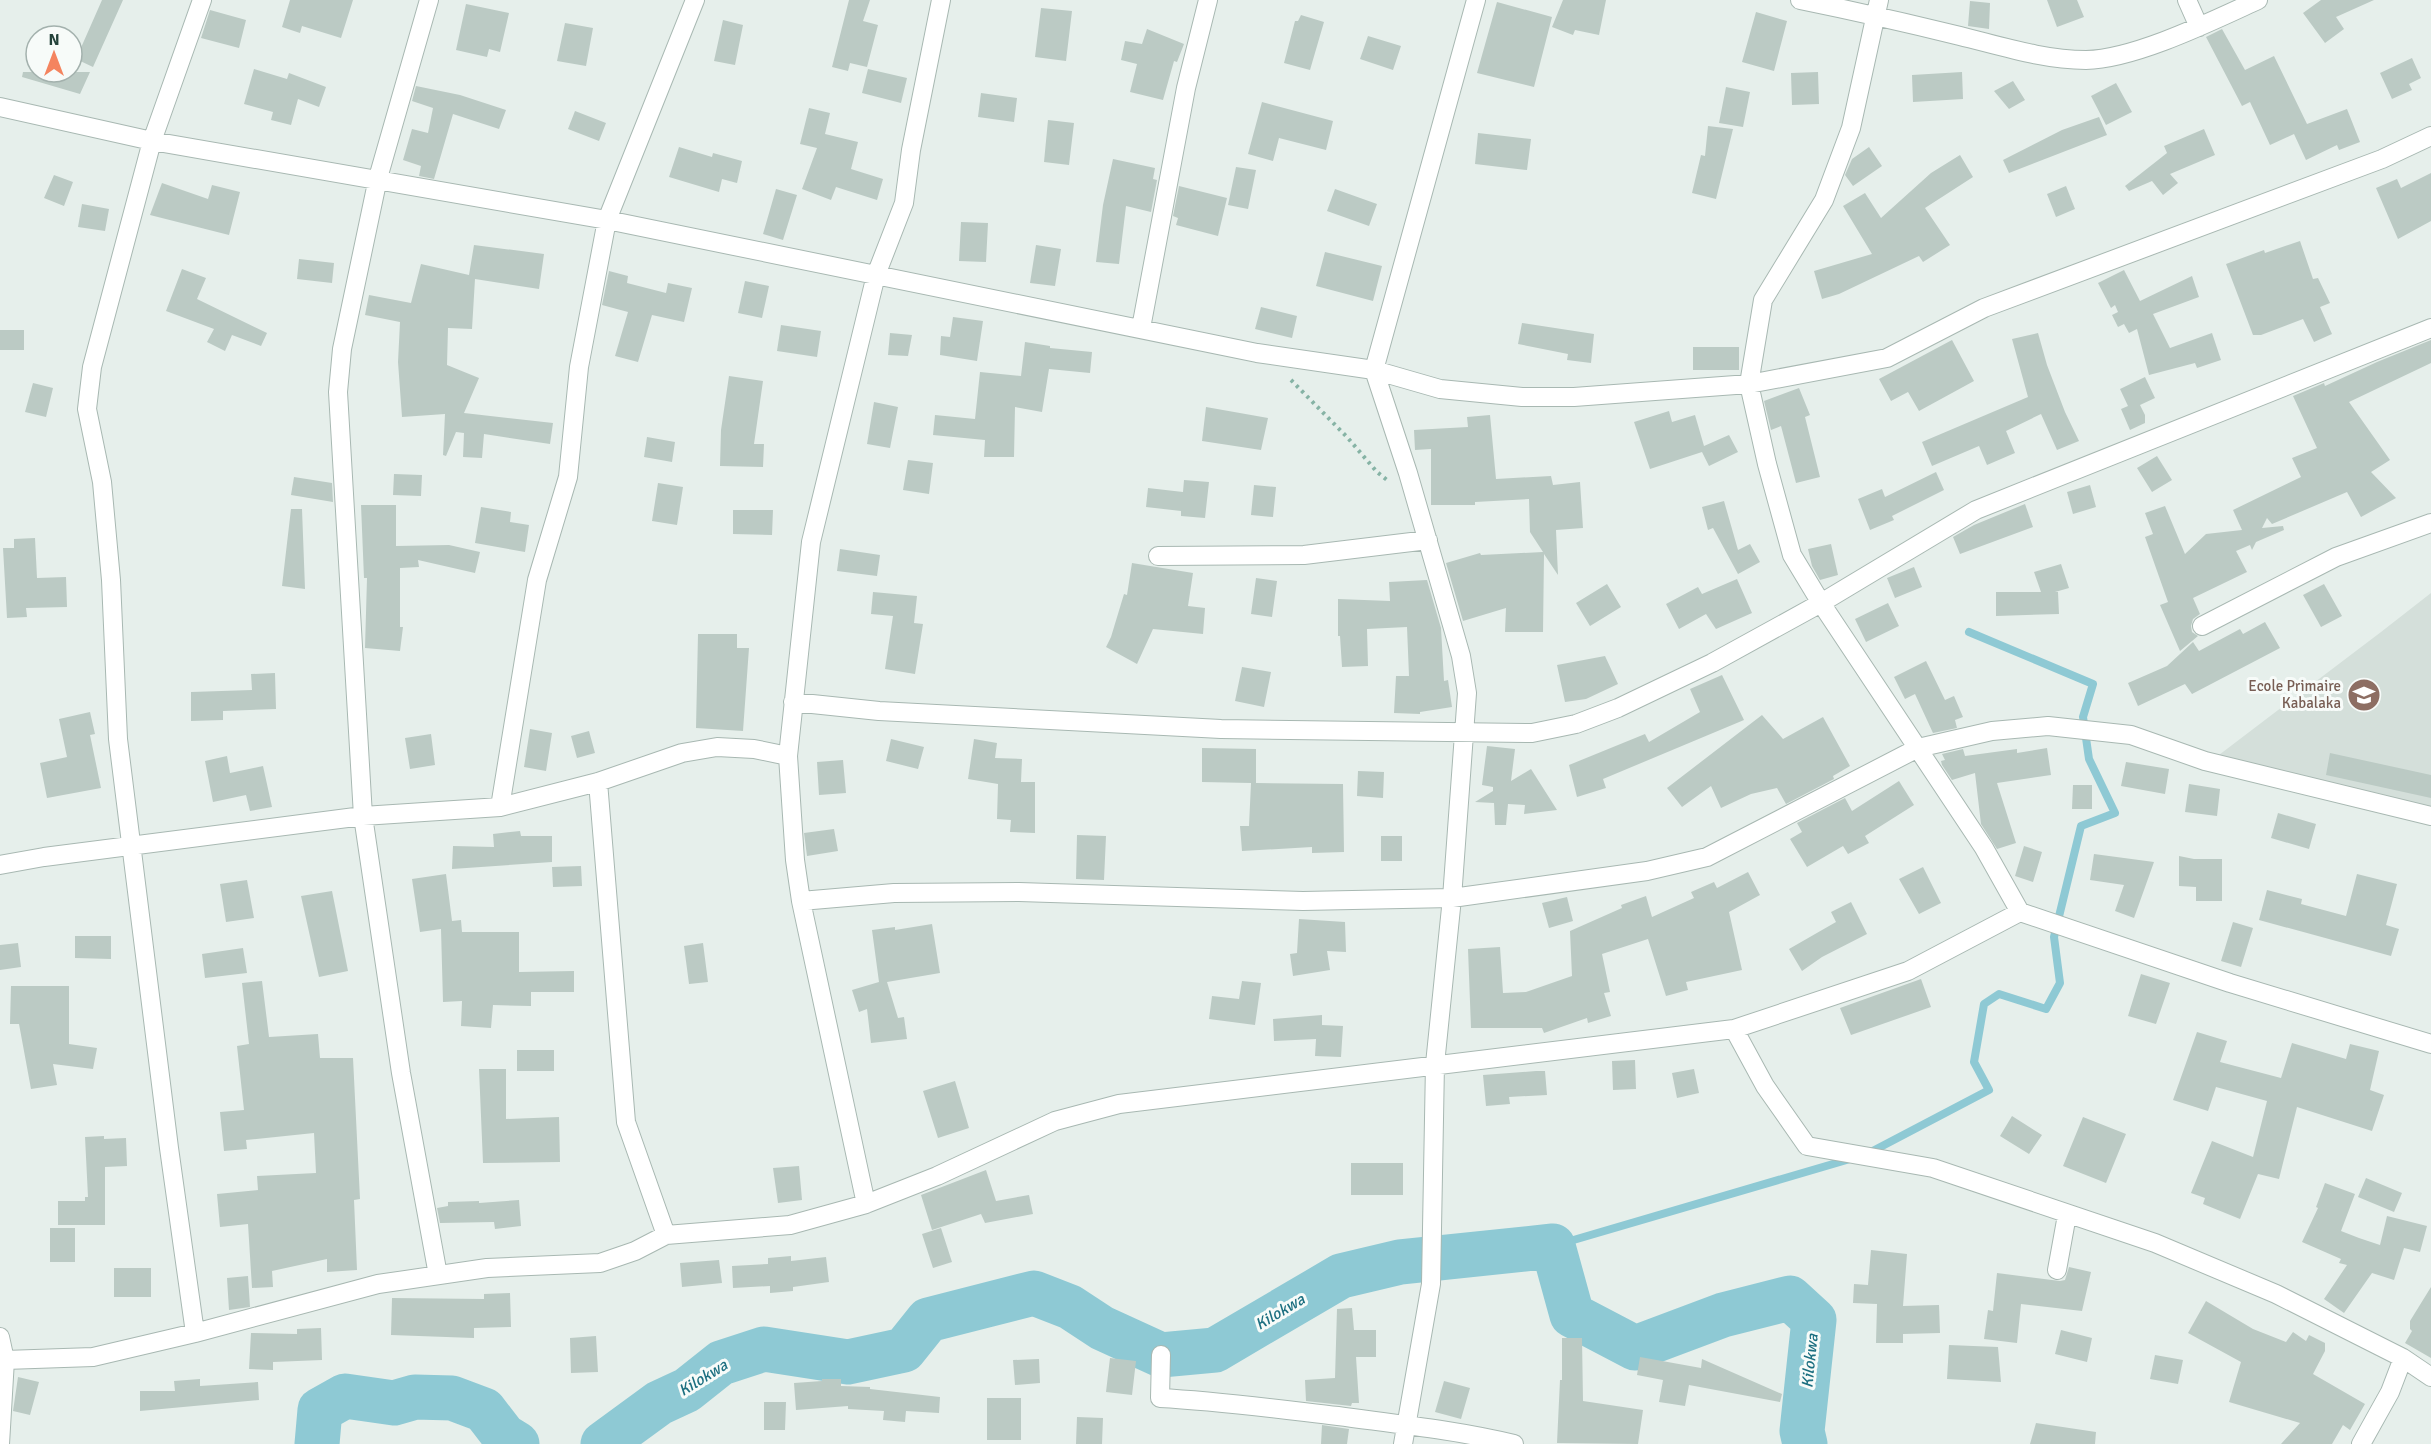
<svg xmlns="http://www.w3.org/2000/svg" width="2431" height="1444" font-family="Signika,sans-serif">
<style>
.built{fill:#d4dfda}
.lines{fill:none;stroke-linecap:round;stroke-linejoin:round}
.stream{stroke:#8ec9d4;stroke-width:8}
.river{stroke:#8ec9d4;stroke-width:45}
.building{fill:#bbcac4}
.street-casing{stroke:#a8b8b2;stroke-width:20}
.path{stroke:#86b3a5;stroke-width:4;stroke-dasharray:3 4.5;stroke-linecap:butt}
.street{stroke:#fff;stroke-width:18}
.labels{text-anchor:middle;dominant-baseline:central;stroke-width:6;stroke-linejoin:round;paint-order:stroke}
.education-label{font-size:15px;fill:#785e54;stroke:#f7fbf9;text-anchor:end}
.water-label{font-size:16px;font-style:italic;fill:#1c6f80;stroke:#f7fbf9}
</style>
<rect width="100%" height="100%" fill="#e6efeb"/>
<path class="built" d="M2431,593V809L2215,758L2381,632Z"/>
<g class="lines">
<path class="stream" d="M1867,1154L1989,1090L1974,1062L1984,1004L1999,994L2046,1009L2060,983L2054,937L2081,826L2115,813L2089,759L2083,717L2093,684L1969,632
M1553,1246L1850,1159"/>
<path class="river" d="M317,1444L320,1410L345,1396L394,1403L415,1397L452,1398L484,1410L504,1436L517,1444
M603,1444L659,1403L687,1390L721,1363L764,1349L848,1362L904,1350L928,1320L1034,1293L1070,1307L1102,1328L1161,1355L1215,1350L1341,1276L1400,1262L1553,1246L1572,1315L1635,1348L1723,1315L1790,1298L1814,1320L1802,1431L1805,1444"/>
</g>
<path class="building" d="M102,0H123L93,67L76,59Z
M290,0H353L341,38L302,26L300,33L282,27Z
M849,0H870L863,21L878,25L867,67L850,63L848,71L832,67Z
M1563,0H1606L1599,35L1575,30L1573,35L1552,27Z
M2047,0H2077L2084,17L2057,27Z
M2321,0H2374L2336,17L2344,29L2325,43L2303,13Z
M1970,1L1990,3L1989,29L1968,26Z
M1497,2L1552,17L1534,87L1477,73Z
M466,4L509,13L500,52L489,49L487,57L456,50Z
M1041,8L1072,11L1066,61L1035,57Z
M210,10L246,20L239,48L201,38Z
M1756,12L1787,21L1774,71L1742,62Z
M1301,15L1324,22L1310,70L1284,63L1295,21H1298Z
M723,20L743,25L735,65L714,61Z
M565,23L593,28L586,66L557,61Z
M1147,29L1184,44L1177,62L1174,61L1163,100L1130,92L1137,64L1121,60L1125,41L1142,44Z
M2222,29L2245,70L2274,56L2307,124L2347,109L2360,142L2339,150L2337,145L2306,160L2294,134L2270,145L2250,102L2242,106L2206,37Z
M1368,36L1401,46L1393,70L1360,59Z
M2412,58L2421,78L2409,84L2412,90L2392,99L2380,73Z
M254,69L287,79L289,73L326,87L319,107L298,99L291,125L271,120L273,112L244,104Z
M868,69L907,78L901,103L862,93Z
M23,72H90L80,94L22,77Z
M1818,72L1819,104L1792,105L1791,73Z
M1962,72L1963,99L1913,102L1912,75Z
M2013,81L2025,100L2009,109L1994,91Z
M2116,83L2132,112L2106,125L2091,96Z
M416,86L460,95L506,110L499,129L453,114L434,179L419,176L421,166L403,160L412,129L428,133L433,108L412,101Z
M1726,87L1750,92L1743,127L1719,123Z
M981,93L1017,98L1014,122L978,117Z
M1262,102L1333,121L1326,150L1279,138L1273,161L1248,154Z
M809,108L830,113L825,134L858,142L851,169L883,179L877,200L836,187L831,200L802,189L817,148L800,144Z
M575,111L606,123L599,141L568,129Z
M2099,117L2107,135L2009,173L2003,160L2062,130Z
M1048,120L1074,123L1069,165L1044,162Z
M1708,126L1733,129L1716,199L1692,193L1701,155L1705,156Z
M2204,129L2215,155L2170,174L2178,183L2163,195L2152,181L2129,191L2125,186L2167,153L2164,146Z
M1478,133L1531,139L1527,170L1475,164Z
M679,147L712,157L713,153L742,161L737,183L722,179L719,192L669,177Z
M1869,147L1882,166L1853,186L1845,175L1852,159Z
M1960,155L1973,177L1925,208L1950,245L1923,262L1919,256L1839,294L1822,299L1814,271L1872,254L1843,206L1865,193L1881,218L1931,173Z
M1113,159L1155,168L1153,179L1157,180L1151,212L1126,206L1119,264L1096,262L1103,205Z
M1236,167L1256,170L1248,209L1228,205Z
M2431,173V221L2398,239L2376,188L2397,179L2401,188Z
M54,175L73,182L64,206L44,198Z
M162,183L208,199L212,185L240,192L229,235L150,215Z
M1179,186L1227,198L1218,236L1176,225L1178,218L1173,216Z
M2066,186L2075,209L2056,217L2047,194Z
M776,189L797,195L783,240L763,234Z
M1335,189L1377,204L1369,226L1327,211Z
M82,204L109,209L105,231L78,227Z
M961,222L988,223L986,262L959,261Z
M2300,241L2313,279L2318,278L2330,303L2320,307L2332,334L2314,342L2303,319L2261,335H2253L2226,264L2264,250L2265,253Z
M474,245L544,254L539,289L475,279L472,329L448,328L447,365L479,378L464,413L553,423L550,444L484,434L482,458L463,457L464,433L456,432L446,456L443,455L445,414L402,417L398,362L400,322L365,315L369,295L411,303L421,264L469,275Z
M1036,245L1061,249L1055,286L1030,283Z
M1325,252L1382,266L1373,301L1316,286Z
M299,259L334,263L332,283L297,279Z
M182,269L206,278L197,299L267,333L261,346L232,335L225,351L207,342L214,329L166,311Z
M2124,270L2140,301L2192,276L2199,297L2153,314L2170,348L2212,333L2221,360L2197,368L2195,363L2149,375L2137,329L2129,333L2124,324L2118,327L2112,315L2118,312L2115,305L2111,308L2098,283Z
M609,271L628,276L627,283L666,293L668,283L692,288L684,322L652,315L638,362L615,356L628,312L602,305Z
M745,281L769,286L762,318L738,313Z
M1261,307L1297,316L1292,338L1255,329Z
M953,317L983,321L977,361L940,355L941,336L950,337Z
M1522,323L1594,334L1591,363L1567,360L1568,354L1518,344Z
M781,325L821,331L817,357L777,351Z
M0,330H24V350H0Z
M890,333L912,335L908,356L888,355Z
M2038,333L2047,365L2065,412L2079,441L2057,450L2041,414L2006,431L2015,453L1987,465L1979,446L1932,466L1922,442L2028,397L2012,339Z
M1952,340L1974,381L1919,411L1908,392L1891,401L1879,379Z
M2431,340V363L2349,402L2390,460L2371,472L2396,498L2361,517L2347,492L2272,524L2267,518L2262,528L2283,526L2284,530L2256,542L2252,550L2250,545L2236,551L2247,572L2193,598L2200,614L2193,619L2191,626L2192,632L2198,636L2180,651L2160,605L2168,602L2145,537L2153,534L2145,513L2165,506L2185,554L2206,534L2242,530L2233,510L2301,477L2292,458L2317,448L2293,396L2324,383L2325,386L2377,362Z
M1025,342L1050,346V348L1092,352L1090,373L1049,369L1042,412L1015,407L1014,457H984L985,440L933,435L935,415L975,419L980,372L1021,376Z
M1693,347H1739V370H1693Z
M729,376L763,381L754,444H764L763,467L720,466L721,430Z
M2145,377L2155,398L2140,405L2145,415V423L2130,430L2121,409L2128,406L2120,389Z
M33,383L53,388L46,417L25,412Z
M1799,388L1810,415L1805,417L1820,477L1796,483L1781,426L1771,430L1764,401Z
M874,402L898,407L890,448L867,444Z
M1206,407L1268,418L1261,450L1202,441Z
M1669,411L1672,422L1695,415L1704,446L1729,435L1738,452L1709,466L1702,452L1650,469L1634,422Z
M1490,415L1496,479L1551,476L1553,485L1580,482L1583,528L1556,530L1558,575L1544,554L1543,632H1505L1506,608L1463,621L1446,563L1480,553L1481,555L1543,552L1530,532L1529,499L1475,502V505H1431V449L1415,450L1414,430L1468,427L1467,417Z
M647,437L675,442L672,462L644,457Z
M2157,456L2172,480L2152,492L2137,468Z
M908,460L933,463L929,494L903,490Z
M1936,472L1944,490L1892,516L1894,520L1870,530L1858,499L1882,489L1885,497Z
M394,474L422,475L421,496L393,495Z
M294,477L332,483L333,502L291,495Z
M1184,480L1209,482L1205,518L1181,516V511L1146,507L1148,488L1183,492Z
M658,483L683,487L677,525L652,521Z
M1254,485L1276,487L1273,517L1251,515Z
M2090,485L2096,507L2073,514L2067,492Z
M1724,501L1738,550L1750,544L1760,562L1738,574L1713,528L1708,530L1702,507Z
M2025,504L2033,527L1960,554L1953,537L1974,525Z
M361,505H396V546L449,545L480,552L475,573L418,560L419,567L400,568V627H403L400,651L365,648L367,578H364Z
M481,507L511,512L510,522L529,525L525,552L475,543Z
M291,509H302L305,589L282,586Z
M733,510H773L772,535L733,534Z
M35,538L37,578L66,577L67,607L26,608L27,617L7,618L3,548H14V539Z
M1831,544L1838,575L1820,580L1812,566L1808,549Z
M840,549L880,555L877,576L837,571Z
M1132,563L1193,573L1188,606L1205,608L1203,634L1153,629L1137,664L1106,647L1111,637L1124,594L1127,595Z
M2061,564L2069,588L2055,592H2058L2059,614L1996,616V592H2041L2034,572Z
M1914,567L1922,587L1895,598L1887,578Z
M1256,578L1277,581L1272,617L1251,614Z
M1737,579L1752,613L1716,629L1706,614L1679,629L1666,604L1698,587L1702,594Z
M1427,580L1441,628L1444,681L1448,680L1452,707L1420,712V714L1394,713L1396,676H1409L1407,627L1367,629L1368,666L1342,667L1340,636H1338V599L1390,601L1389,582Z
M1607,584L1621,607L1590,626L1576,603Z
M2324,584L2342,616L2321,627L2303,595Z
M873,592L917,596L914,623L923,624L915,674L885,669L893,616L871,614Z
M1888,603L1899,626L1866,642L1855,619Z
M2265,622L2280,648L2192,694L2185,684L2138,706L2128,683L2167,666L2193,642L2199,651L2240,629L2243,634Z
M698,634H737V648H749L743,731L696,728Z
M1605,656L1618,684L1586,699L1565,702L1557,665Z
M1926,661L1945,700L1954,696L1963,717L1955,720L1957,728L1933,733L1915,694L1905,699L1894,677Z
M1242,667L1271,672L1264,707L1235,701Z
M275,673L276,709L223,711V720L191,721V692L252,690L251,674Z
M1722,675L1744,720L1603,779L1606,788L1577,797L1569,765L1645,734L1649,742L1700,712L1690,689Z
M90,712L95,734L90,735L101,788L47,798L40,763L67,757L59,719Z
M1762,715L1783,739L1823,717L1850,766L1833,776L1834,779L1786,804L1777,788L1751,794L1721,808L1711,786L1682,807L1667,788Z
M530,729L552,733L546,771L524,767Z
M589,731L595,753L577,758L571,736Z
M431,734L435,765L410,769L405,738Z
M891,739L924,747L918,769L886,761Z
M974,739L997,743L995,758L1022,759L1021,782H1035V833L1010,832L1011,820L997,819L998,784L968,779Z
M1487,746L1515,749L1511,781L1531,769L1557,810L1524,814L1525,805L1508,804L1506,825H1495L1494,803L1475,802L1493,791V787L1482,785Z
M1202,748L1256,749V783L1343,784L1344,852L1312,853V847L1242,851L1240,826H1249L1251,783L1202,782Z
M2047,748L2051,775L1997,783L2016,843L1997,849L1981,824L1975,773L1952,780L1942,765L1941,761L1945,760L1942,754L1963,749L1965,756L2017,749V753Z
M2330,753L2431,775V798L2326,775Z
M227,756L230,773L263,766L272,807L250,811L246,795L213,802L205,761Z
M843,760L846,793L819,795L817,762Z
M2126,762L2169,769L2165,794L2121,786Z
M1358,771L1384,772L1383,798L1357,796Z
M1899,781L1914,805L1865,836L1869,843L1848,854L1843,846L1807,867L1790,839L1802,832L1797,823L1845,798L1852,811Z
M2189,784L2220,789L2217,816L2185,812Z
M2073,785H2092V809H2072Z
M2278,813L2316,824L2309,849L2271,838Z
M834,829L838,851L807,856L804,833Z
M520,831L521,836H552V862L452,869L453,846L494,847L493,834Z
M1077,835L1106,836L1104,880L1076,879Z
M1381,836H1402V861H1381Z
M2024,846L2042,852L2033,882L2015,876Z
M2094,854L2154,862L2134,918L2115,911L2124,885L2090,880Z
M2179,856L2194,859H2222V901H2196V887L2179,886Z
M581,866L582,886L553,887L552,867Z
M1923,867L1941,903L1919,914L1899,879Z
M1748,872L1760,895L1729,912L1742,970L1686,982L1688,990L1666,996L1648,939L1602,954L1610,992L1604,993L1611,1016L1588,1023L1587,1018L1544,1033L1542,1028H1471L1468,949L1500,947L1503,993L1526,992L1572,976L1570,931L1622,908L1621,905L1646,896L1652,917L1694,898L1691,892L1714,882L1717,888Z
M446,874L452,921L461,920L462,932H519V972L574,971V992H531V1006L493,1005L491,1028L461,1026L462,1001L443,1002L441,929L420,932L412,879Z
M2357,874L2397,884L2386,925L2399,929L2391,956L2259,920L2267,890L2302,899L2301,904L2346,916Z
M247,880L254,918L226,922L220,884Z
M332,891L348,971L319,977L301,896Z
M1567,897L1573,921L1549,928L1542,903Z
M1851,902L1867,934L1822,957L1802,971L1789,949L1836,922L1831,912Z
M1299,919L1345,922L1346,952L1327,951L1330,970L1293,976L1290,954L1297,953Z
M2233,922L2253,928L2241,967L2221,961Z
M932,924L940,973L887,982L898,1018L904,1017L907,1039L871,1043L867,1009L859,1012L852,990L879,982L872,930L895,927V930Z
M75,936H111V959L75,958Z
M18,943L21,967L0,970V945Z
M703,943L708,982L689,984L684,946Z
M243,948L247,973L205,978L202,954Z
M2141,974L2170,983L2156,1024L2128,1016Z
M1921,979L1931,1007L1851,1035L1840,1008Z
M262,981L269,1037L318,1034L320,1058H353L360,1199L354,1200L357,1270L327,1272V1259L272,1271L273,1287L252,1288L248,1224L220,1227L217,1194L258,1190L257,1176L316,1173L314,1133L246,1140L247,1149L224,1151L220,1112L244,1110L237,1046L249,1044L242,983Z
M1242,981L1261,983L1255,1025L1209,1019L1212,996L1239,999Z
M11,986H69V1044L97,1048L93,1069L53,1064L57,1085L31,1089L19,1024H10Z
M1322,1015V1025L1343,1026L1341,1057L1315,1056L1316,1039L1274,1041L1273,1019Z
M2197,1032L2227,1041L2220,1062L2281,1078L2292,1043L2346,1059L2350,1044L2379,1051L2370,1090L2384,1095L2372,1131L2297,1107L2279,1179L2258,1174L2240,1219L2203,1204L2205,1198L2191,1193L2212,1141L2253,1157L2267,1101L2216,1087L2208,1111L2173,1100Z
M517,1050H554V1071H517Z
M1635,1060L1636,1089L1613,1090L1612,1061Z
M479,1069H506V1119L559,1117L560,1162L483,1163Z
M1694,1069L1699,1093L1677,1098L1672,1073Z
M1536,1071H1545L1547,1095L1509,1097L1510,1104L1486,1106L1483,1075Z
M955,1081L969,1128L938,1138L923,1091Z
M2012,1116L2042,1135L2029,1154L2000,1136Z
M2083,1117L2126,1134L2106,1183L2063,1166Z
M104,1136V1139L126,1138L127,1166L105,1167V1225H58V1201H85V1197H88L85,1137Z
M1351,1163H1403V1195H1351Z
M799,1166L802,1200L778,1203L773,1168Z
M986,1170L996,1201L1029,1195L1033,1214L985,1223L981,1214L932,1230L921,1195Z
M2366,1178L2402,1193L2394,1212L2358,1197Z
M2325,1183L2355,1194L2341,1231L2359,1238L2380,1245L2387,1216L2427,1226L2420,1252L2404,1248L2394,1280L2372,1273L2344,1313L2324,1299L2347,1265L2339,1263L2341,1259L2302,1242L2318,1208L2316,1207Z
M519,1200L521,1226L495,1229L494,1222L440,1223L437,1208L448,1206V1202L479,1201V1203Z
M50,1228H75V1262H50Z
M941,1228L952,1262L933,1268L922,1234Z
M1871,1250L1907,1254L1903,1306L1939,1305L1940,1333L1903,1334V1343H1876L1877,1304L1853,1303L1854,1284L1868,1285Z
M791,1256V1261L826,1257L829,1282L793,1287V1291L770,1293V1286L733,1288L732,1266L768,1264V1258Z
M719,1260L722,1283L682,1287L680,1263Z
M2069,1267L2091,1272L2082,1311L2021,1304L2017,1343L1984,1339L1988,1310L1993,1311L1997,1273L2060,1281L2065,1280Z
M114,1268H151V1297H114Z
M248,1276L250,1307L229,1310L227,1278Z
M2431,1287V1358L2405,1343L2412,1331L2410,1329V1321Z
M510,1293L511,1327L474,1328V1338L391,1335L392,1298L484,1299V1294Z
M2206,1301L2253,1329L2286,1342L2293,1332L2306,1341L2309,1335L2325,1343V1351L2313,1374L2365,1404L2350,1430L2343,1425L2332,1444H2281L2300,1423L2229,1402L2241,1362L2188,1333Z
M1352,1308L1354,1330H1376V1357H1356L1359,1403H1352L1351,1406L1306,1401L1305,1380L1335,1378L1337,1309Z
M321,1328L322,1360L273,1362V1370L249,1369L251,1333L297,1334V1329Z
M2061,1330L2092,1338L2087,1362L2055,1354Z
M596,1336L598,1372L571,1373L570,1338Z
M1562,1338H1582L1583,1401L1643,1410L1638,1444L1557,1443L1560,1380H1562Z
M1949,1345L1998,1347L2001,1382L1947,1379Z
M2155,1355L2183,1360L2178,1384L2150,1379Z
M1640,1357L1701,1368L1702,1359L1782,1394L1780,1402L1689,1385L1685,1406L1659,1402L1663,1380L1637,1375Z
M1110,1358L1136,1361L1132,1395L1106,1392Z
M1039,1359L1040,1383L1015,1385L1013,1360Z
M18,1377L39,1382L30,1415L13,1411Z
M200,1379V1386L258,1382L259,1400L140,1411V1391H175L174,1381Z
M822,1379H841V1386L870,1387V1389L940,1397L939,1413L906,1411L905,1422L883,1420L884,1411L848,1409V1406L796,1410L794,1383L822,1381Z
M1444,1381L1470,1388L1461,1419L1435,1412Z
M987,1398H1021V1440H987Z
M764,1402H786L785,1430H764Z
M1077,1417L1103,1418L1102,1444H1076Z
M2036,1423L2096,1432L2095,1444H2030Z
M1322,1425L1349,1429L1347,1444H1321Z"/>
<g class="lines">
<g class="street-casing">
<path id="street" d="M429,0L378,178L342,349L338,392L363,816L401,1073L438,1275
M1800,0C1854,11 1907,23 1960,36C2001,46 2044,60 2086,60C2135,59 2212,21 2258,0
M1879,0L1851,128L1824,200L1763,300L1749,384L1767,464L1792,555L1821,603L1984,848L2020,912L2230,983L2431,1044
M2187,0L2199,27
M0,107L152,141L607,220L1257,353L1374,370L1440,389L1522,397H1574L1749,384L1887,358L1984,308L2382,159L2431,136
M1141,328L1186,88L1208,0
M1158,556L1304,555L1428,540
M2202,626L2336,557L2431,523
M793,702L879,711L1221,729L1532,733L1576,724L1618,708L1712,663L1821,603L1976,510L2431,328
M598,782L626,1122L666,1235
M500,807L537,580L568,477L579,367L607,220L695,0
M0,865L44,857L363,816L500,807L598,782L682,753L717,747L754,749L788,756
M801,901L894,893L1019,892L1303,901L1452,898L1647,871L1707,857L1918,748L1992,731L2048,726L2131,735L2205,761L2431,816
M1734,1029L1765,1086L1807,1146L1933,1168L2155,1243L2276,1294L2403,1358
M866,1204L801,901L795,860L788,756L811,542L876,275L904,203L911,150L941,0
M2057,1270L2067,1215
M195,1333L169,1148L118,739L111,580L102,482L87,409L92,367L152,141L202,0
M0,1337L5,1360L0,1444
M1161,1355L1160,1398C1219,1401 1278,1409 1338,1416C1397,1424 1456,1430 1514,1444
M5,1360L93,1357L195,1333L378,1284L487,1268L600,1263L635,1251L666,1235L790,1225L866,1204L937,1176L1055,1121L1119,1104L1734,1029L1908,971L2020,912
M1403,1444L1431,1284L1435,1064L1452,898L1467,693L1461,656L1408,473L1374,370L1476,0
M2361,1444L2390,1392L2403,1358L2431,1377"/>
</g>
<path class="path" d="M1291,380L1347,437L1377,472L1387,480"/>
<use href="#street" class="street"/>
</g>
<defs>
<g id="school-disc" transform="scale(1.725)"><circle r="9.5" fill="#8d6e63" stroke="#f7fbf9"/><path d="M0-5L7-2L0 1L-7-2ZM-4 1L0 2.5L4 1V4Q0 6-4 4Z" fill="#fff"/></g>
</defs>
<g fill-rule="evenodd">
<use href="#school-disc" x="2364" y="695"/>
</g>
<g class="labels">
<g class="education-label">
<text x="2341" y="686">Ecole Primaire<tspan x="2341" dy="17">Kabalaka</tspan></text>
</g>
<g class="water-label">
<text transform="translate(1280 1312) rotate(-31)">Kilokwa</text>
<text transform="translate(1810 1361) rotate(-84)">Kilokwa</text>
<text transform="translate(703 1378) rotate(-32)">Kilokwa</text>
</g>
</g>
<g transform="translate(54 54)"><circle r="28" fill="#f7fbf9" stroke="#a3b1ad" stroke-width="1.5"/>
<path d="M0-4.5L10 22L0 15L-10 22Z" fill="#f4845f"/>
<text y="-9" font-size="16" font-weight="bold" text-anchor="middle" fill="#24423a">N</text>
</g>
</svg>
